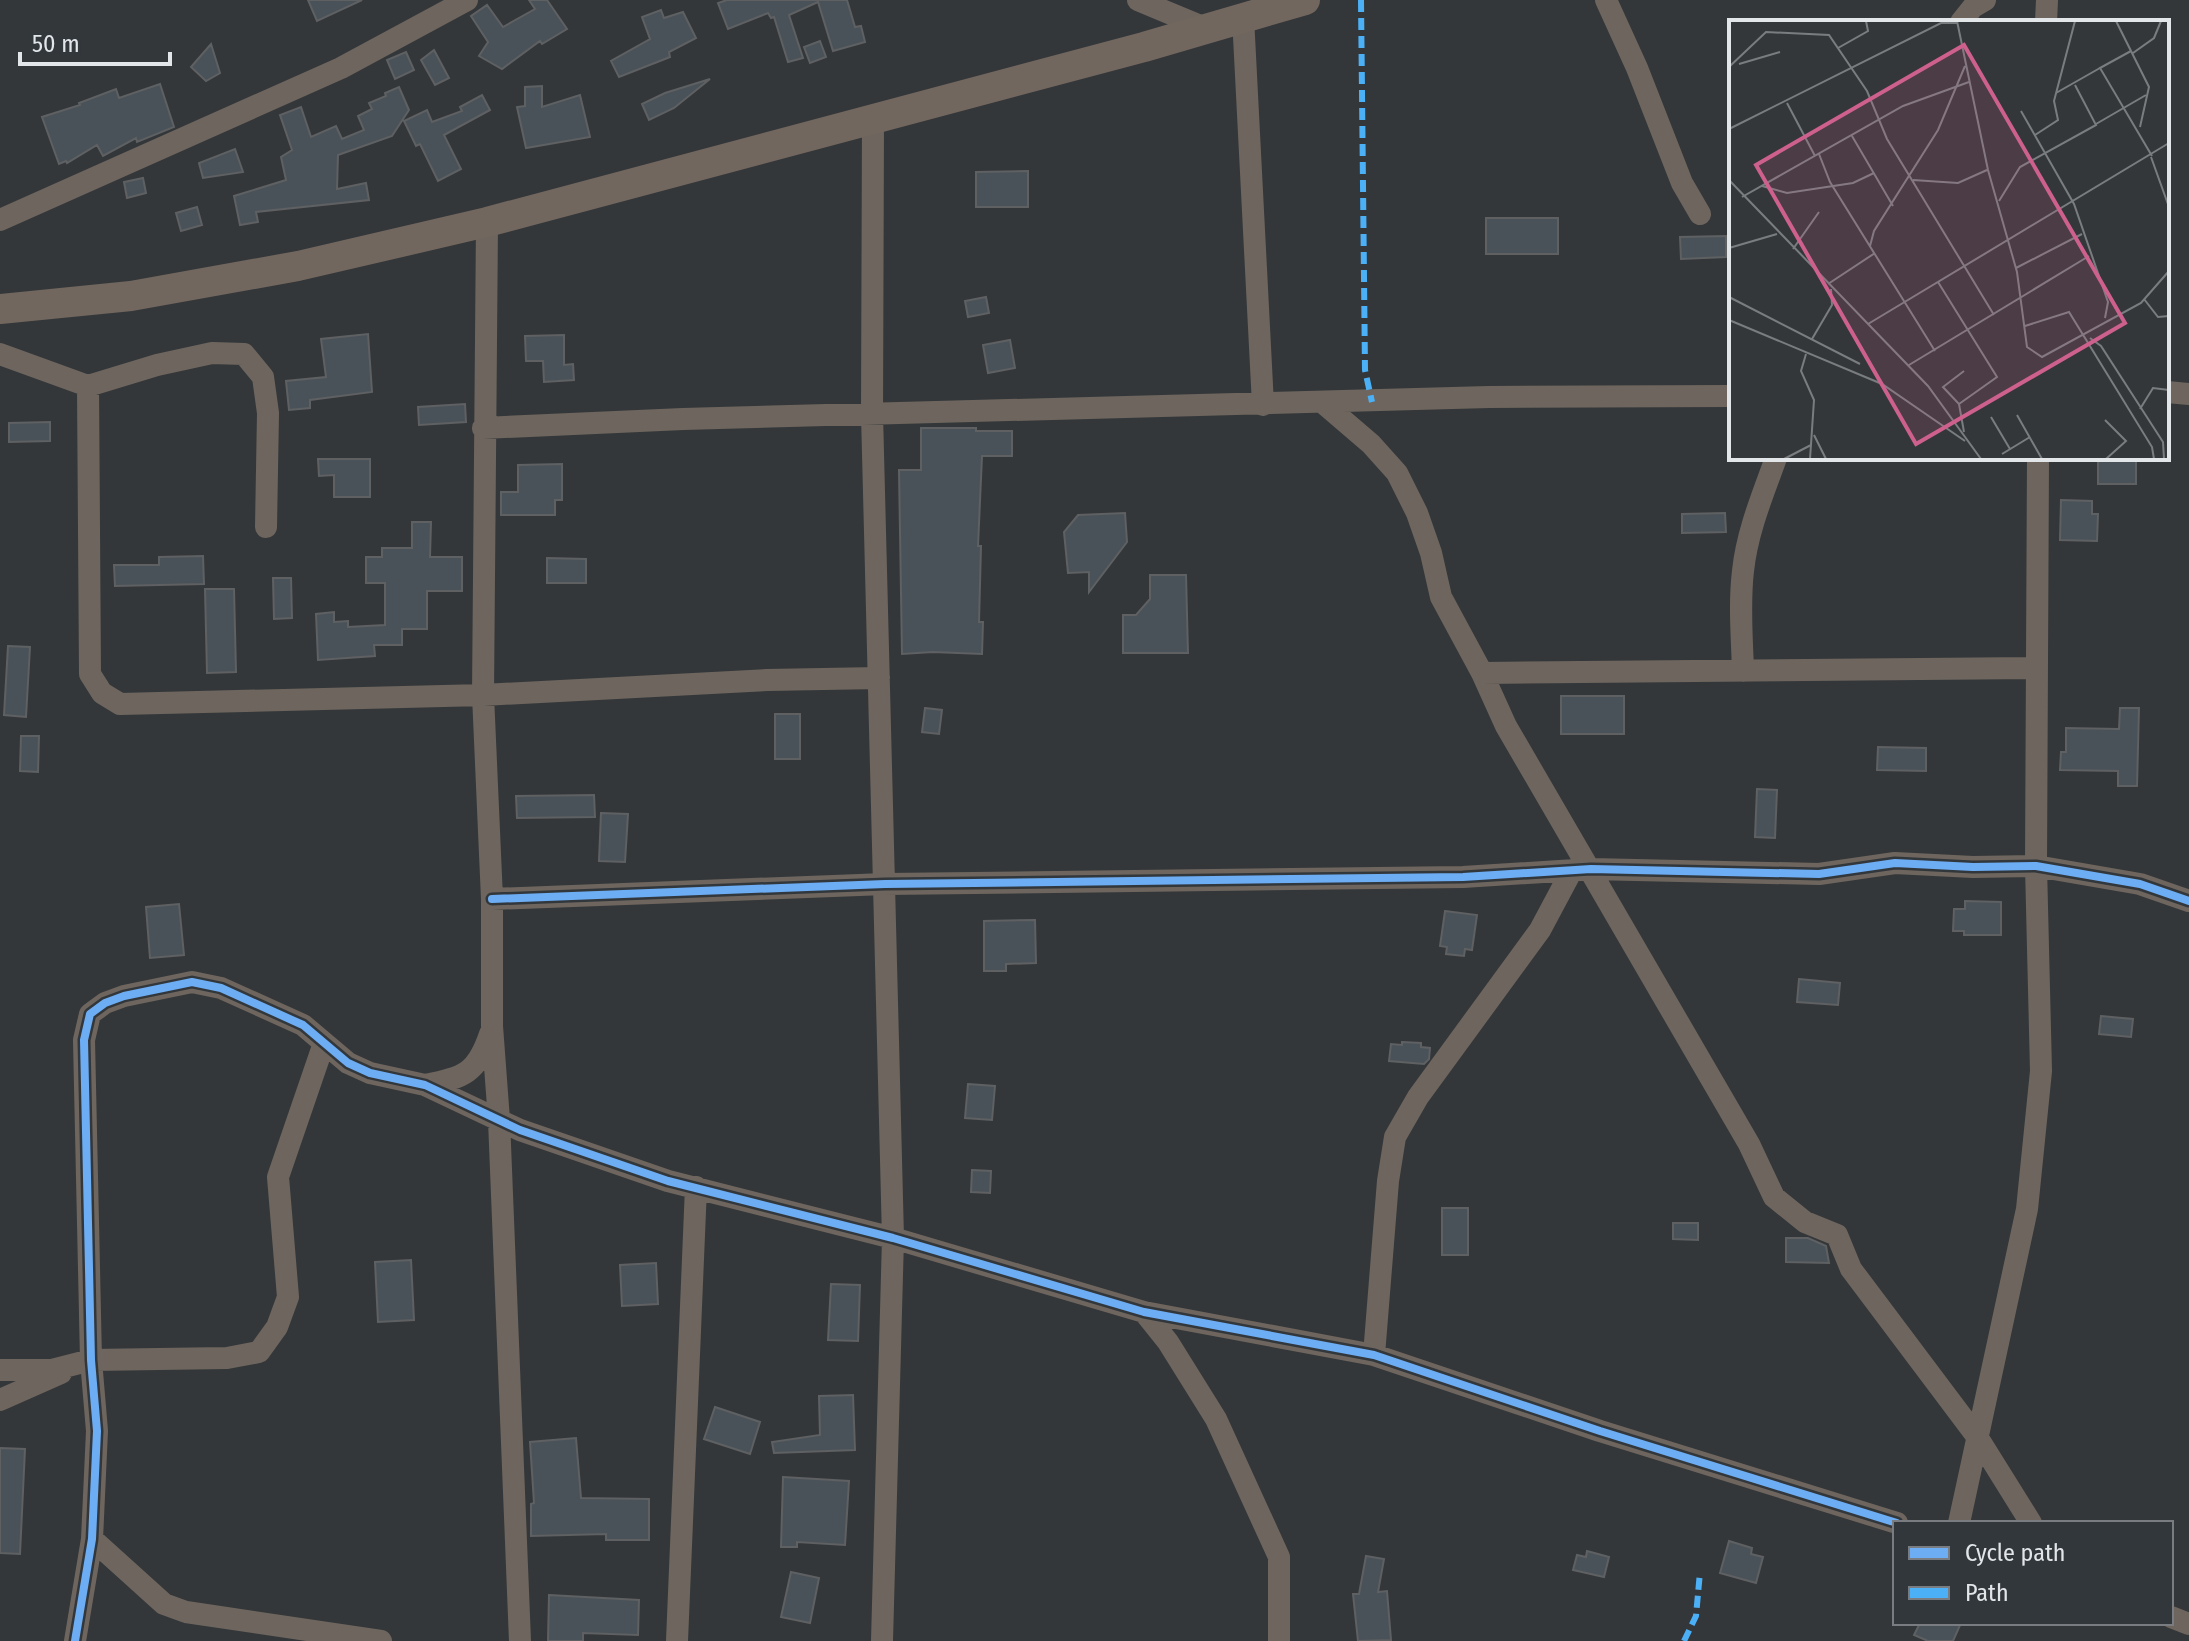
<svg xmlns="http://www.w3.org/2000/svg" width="2189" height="1641" font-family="'Fira Sans Condensed',sans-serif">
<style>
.building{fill:#4a5259;stroke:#5e6062;stroke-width:2}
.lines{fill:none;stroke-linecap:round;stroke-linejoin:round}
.street{stroke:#6e665e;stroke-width:22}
.secondary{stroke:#72675e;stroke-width:30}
.quiet{stroke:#4cb0f7;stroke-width:6;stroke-dasharray:12 6;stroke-linecap:butt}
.cycleway-casing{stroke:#32373c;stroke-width:13}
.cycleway{stroke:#6dadf4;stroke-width:8}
.inset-road{fill:none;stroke:#7a7d80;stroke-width:2}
.view{fill:#ce608d;fill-opacity:0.15;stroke:#ce608d;stroke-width:4}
.inset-edge{fill:none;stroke:#e3e6e9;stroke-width:4}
</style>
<rect width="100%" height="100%" fill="#34373a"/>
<path class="building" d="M308,0H362L317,21Z
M529,0H547L567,29L542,44L540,41L502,69L479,56L488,42L471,16L487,5L503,27L535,9Z
M727,0H847L855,27L861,26L865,42L833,51L818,2L789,15L803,58L788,62L774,17L771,18L768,13L728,29L718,3Z
M661,10L664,18L683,12L696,38L669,52L670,57L619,77L611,61L650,39L642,17Z
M820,41L826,57L810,63L804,47Z
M211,44L220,73L206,81L191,67Z
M434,50L449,78L435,85L421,60Z
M406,52L414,70L395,79L387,60Z
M710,79L674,108L649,120L642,104L665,93Z
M160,84L174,127L137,142L136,138L103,156L97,145L67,163L66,161L59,164L42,117L80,105L79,103L116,89L119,98Z
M542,86V107L580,95L590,137L526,148L517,107L525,106V87Z
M399,87L409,110L392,136L338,155L337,189L366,183L369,200L256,212L258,222L240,225L234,196L286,180L281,157L292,150L280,115L301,107L311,137L336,126L342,139L364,130L358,116L372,109L369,103L386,96L385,93Z
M482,95L490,110L444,135L461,169L438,181L420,144L416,146L404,121L427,110L432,122L462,111L460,107Z
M235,149L243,172L203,178L199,163Z
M1028,171V207H976V172Z
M143,178L146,193L127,198L124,182Z
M197,207L202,225L181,231L176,213Z
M1486,218H1558V254H1486Z
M1726,236V257L1681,259L1680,237Z
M986,297L989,313L968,317L965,301Z
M368,334L372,392L310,400V408L289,410L286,381L326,377L321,339Z
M564,335V365L573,364L574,380L544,382L543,361H526L525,336Z
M1010,340L1015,368L988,373L983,345Z
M465,404L466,422L419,425L418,407Z
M50,422V441L9,442V423Z
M921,428H976V431H1012V456H982L978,546H981L979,622H983L982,654L933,652L902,654L899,470H921Z
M318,459H370V497H334V475L319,476Z
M2098,459H2136V484H2098Z
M562,464V500H555V515H501V492H518V465Z
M2061,500L2092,501V514H2098L2097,541L2060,540Z
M1125,513L1127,542L1089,592V572L1068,573L1064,532L1078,515Z
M1725,513L1726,532L1682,533V514Z
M412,522H431L430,557H462V591H427V629H402V645H374L375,656L318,660L316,614L334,612V622L348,621V627L385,625V583H366V557H382V548H412Z
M203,556L204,584L115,586L114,565H159V557Z
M547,558L586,559V583H547Z
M1150,575H1186L1188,653H1123V615H1136L1150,599Z
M273,578H291L292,618L274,619Z
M205,589H234L236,672L207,673Z
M8,646L30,647L26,717L4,715Z
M1561,696H1624V734H1561Z
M925,708L942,710L939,734L922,732Z
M2120,708H2139L2137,786H2118V771L2060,770L2061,752H2066V728L2119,729Z
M775,714H800V759H775Z
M21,736H39L38,772L20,771Z
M1878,747L1926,748V771L1877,770Z
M1757,789L1777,790L1775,838L1755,837Z
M594,795L595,817L517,818L516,796Z
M601,813L628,814L625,862L599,861Z
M1965,901L2001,902V935H1964V931H1953L1954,909H1965Z
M179,904L184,955L150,958L146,907Z
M1445,911L1477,915L1472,950L1465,949L1464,956L1446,954L1447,947L1440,946Z
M1035,920L1036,963L1006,964V971H984V921Z
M1799,979L1840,983L1838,1005L1797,1002Z
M2101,1016L2133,1019L2131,1037L2099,1034Z
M1402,1042L1421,1043V1047L1430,1048L1429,1059L1424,1064L1389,1061L1391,1044L1402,1045Z
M968,1084L995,1086L992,1120L965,1118Z
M972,1170L991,1171L990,1193L971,1192Z
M1442,1208H1468V1255H1442Z
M1673,1223H1698V1240L1673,1239Z
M1786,1238H1808L1826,1246L1829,1263L1786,1262Z
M411,1260L414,1320L378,1322L375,1262Z
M656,1263L658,1304L622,1306L620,1265Z
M831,1284L860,1285L858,1341L828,1340Z
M853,1395L855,1450L774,1453L772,1442L820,1435L819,1396Z
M715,1407L760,1422L750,1454L704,1439Z
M576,1438L581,1498L649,1499V1540H606V1534L531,1536V1504L534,1503L530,1442Z
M0,1448L25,1449L20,1554L0,1553Z
M783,1477L849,1481L845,1545L797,1542V1547H781Z
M1729,1541L1752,1548L1751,1554L1763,1557L1756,1583L1720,1573Z
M1587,1551L1609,1557L1604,1577L1573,1570L1577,1555L1586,1557Z
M1366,1556L1384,1559L1378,1592L1387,1591L1391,1640L1358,1641L1353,1594H1359Z
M791,1572L819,1578L810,1623L781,1617Z
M549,1595L639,1600L638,1635L583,1633V1641H548Z
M1920,1623H1961L1953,1641H1928L1914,1635Z"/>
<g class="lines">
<path class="street" d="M1138,0L1205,28
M1606,0L1637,68L1682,183L1700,214
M1243,17L1263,405
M1961,22L1973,7L1985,0
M2046,22L2047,0
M873,120L872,414L893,1238L882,1641
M0,220L341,68L467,0
M487,222L483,695L492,899V1026L499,1120L520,1641
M0,354L88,386L157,365L212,353L244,354L263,377L268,413L266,527
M88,386L90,674L102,693L120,704L483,695L767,680L879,678
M2167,392L2189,394
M1322,402L1371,444L1397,473L1417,513L1431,553L1441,597L1482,673L1506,726L1749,1144L1774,1197L1805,1222L1837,1235L1851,1269L1978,1438L2031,1523
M483,428L683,419L1489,397L1731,396
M1743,671C1742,638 1739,604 1743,571C1747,532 1763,494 1776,458
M1482,673L2036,668
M492,899L885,884L1463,877L1591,869L1819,874L1895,863L1973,867L2036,866L2140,884L2189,901
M425,1085C464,1078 477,1073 490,1034
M1144,1312L1168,1342L1216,1419L1279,1557V1641
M1374,1355L1388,1181L1395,1137L1418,1097L1540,930L1572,870
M0,1370H52L91,1360L227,1358L259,1352L277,1327L288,1297L278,1177L324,1043
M0,1400L61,1373
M1959,1523L2027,1209L2041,1071L2036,866L2038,458
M92,1539L164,1604L186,1612L381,1641
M2171,1617L2189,1624
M75,1641L92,1539L97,1431L91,1360L84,1040L90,1014L105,1003L124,996L192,982L221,988L303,1025L348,1063L370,1073L425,1085L520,1130L668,1181L893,1238L1144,1312L1374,1355L1600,1431L1897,1523
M677,1641L696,1187"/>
<path class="secondary" d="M0,309L131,296L298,266L487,222L1144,47L1305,0"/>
<path class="quiet" d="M1361,0L1365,370L1372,402
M1684,1641L1696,1616L1700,1572"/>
<g class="cycleway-casing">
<path id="cycleway" d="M492,899L885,884L1463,877L1591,869L1819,874L1895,863L1973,867L2036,866L2140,884L2189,901
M75,1641L92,1539L97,1431L91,1360L84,1040L90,1014L105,1003L124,996L192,982L221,988L303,1025L348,1063L370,1073L425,1085L520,1130L668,1181L893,1238L1144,1312L1374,1355L1600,1431L1897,1523"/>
</g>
<use href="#cycleway" class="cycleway"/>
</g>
<g transform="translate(1729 20)">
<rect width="440" height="440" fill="#34373a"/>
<path class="inset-road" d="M228,1L259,150L288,252L298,327L313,337L412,283L440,251M387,1L420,67L411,107M109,28L139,11L137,1M402,31L371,48L423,136M404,33L425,18L432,1M10,44L51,32M0,47L37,12L100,15L138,71L158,119L265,295M327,73L371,48M58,83L86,136M292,91L345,184L379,282L376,298M367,104L417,75M0,109L212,3H229M306,115L329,100L325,81L346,1M123,116L164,186M90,134L101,162L206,331M422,137L440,187M0,160L199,366L252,439M184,160L229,163L258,150M33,166L58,173L124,163L145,153M13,177L174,86L240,62M270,181L291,147L367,105L346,65M141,226L145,211L209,110L236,46M0,228L48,214M64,229L90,192M287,248L353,214M209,262L268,357L230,384M99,264L146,233M0,277L131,344M415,279L429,297L440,296M0,300L153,364L236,421M139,304L440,123M296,306L340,292L423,427L425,439M361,318L372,326L434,422L435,439M83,319L103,285L102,269M77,334L72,351L85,380L81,439M180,345L360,236M411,389L424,368L440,370M288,395L313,439M262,397L281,429M376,400L397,421L377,439M235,412L230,384L214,367L235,351M85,415L97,439M273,434L301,417M55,439L82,425"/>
<path class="view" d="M235,25L396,303L187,424L27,145Z"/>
<rect width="440" height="440" class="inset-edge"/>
</g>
<rect x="1893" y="1521" width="280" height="104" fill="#32373c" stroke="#797d81" stroke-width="2"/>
<rect x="1909" y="1547" width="40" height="12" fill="#6dadf4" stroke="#797d81" stroke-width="2"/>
<text x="1965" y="1561" font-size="24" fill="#e3e6e9">Cycle path</text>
<rect x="1909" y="1587" width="40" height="12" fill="#4cb0f7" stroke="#797d81" stroke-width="2"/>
<text x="1965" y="1601" font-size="24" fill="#e3e6e9">Path</text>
<path d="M20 52v12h150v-12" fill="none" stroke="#e3e6e9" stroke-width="4"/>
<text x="32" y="52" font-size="24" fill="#e3e6e9" stroke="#32373c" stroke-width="6" paint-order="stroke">50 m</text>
</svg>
